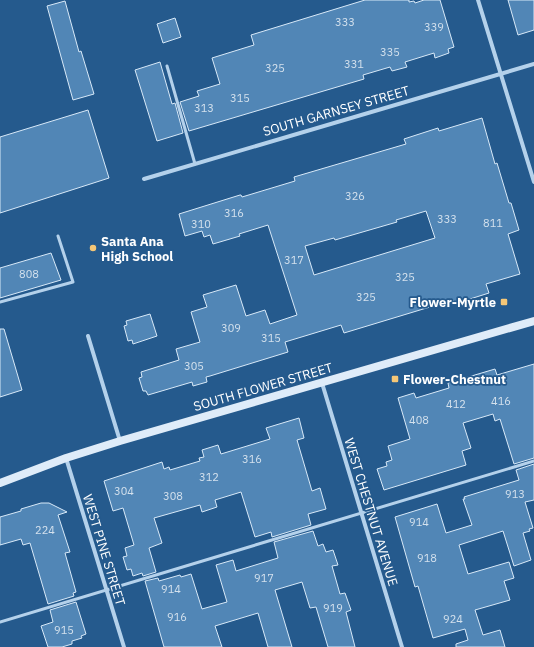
<svg xmlns="http://www.w3.org/2000/svg" width="534" height="647" font-family="'IBM Plex Sans',sans-serif">
<style>
.building{fill:#5186b6;stroke:#d8e9f8;fill-rule:evenodd}
.lines{fill:none;stroke-linecap:round;stroke-linejoin:round}
.lane{stroke:#b4d1eb;stroke-width:3}
.street{stroke:#b4d1eb;stroke-width:4}
.secondary{stroke:#dfecf9;stroke-width:8}
.poi-dot{fill:#f5c777;stroke:#255a8d;stroke-width:1.5}
.labels{text-anchor:middle;dominant-baseline:central;stroke-width:3.5;stroke-linejoin:round;paint-order:stroke}
.number-label{font-size:11px;fill:#d4e1ed}
.street-label{font-size:13px;fill:#fff;stroke:#255a8d}
.poi-label{font-size:13px;font-weight:bold;fill:#fff;stroke:#255a8d;text-anchor:start}
</style>
<rect width="100%" height="100%" fill="#255a8d"/>
<path class="building" d="M365,0H409V2L414,1L415,3L424,0H440L454,47L448,49L449,53L435,58L434,53L405,62L407,67L392,71L390,67L363,75L364,79L189,131L180,102L199,96L197,91L220,84L212,58L254,45L251,35Z
M508,0H534V30L518,35Z
M65,1L79,52L81,51L94,94L73,100L47,6Z
M175,18L181,37L163,43L157,24Z
M160,62L172,104L175,103L183,133L157,141L135,70Z
M88,110L109,178L0,213V137Z
M482,118L495,164L497,163L509,203H511L519,230L508,234L520,274L486,284L489,293L454,304L453,300L344,333L341,325L285,342L288,352L210,376L206,377L207,382L193,386L192,382L148,395L146,391H143L139,378L142,377L141,372L179,360L176,349L200,342L191,312L207,307L203,295L236,285L246,316L265,310L270,324L297,315L268,225L239,234L240,236L213,244L210,235L204,237L202,231L185,236L179,214L240,195H241L242,197L295,181L294,177L406,144L404,139L438,128L439,131ZM426,211L435,238L314,275L305,246L334,238L335,240L397,222L396,220Z
M51,253L61,280L0,298V268Z
M150,314L157,336L133,344L132,340L128,341L124,326L127,325L126,321Z
M0,329H4L22,390L0,397Z
M534,364V458L514,464L500,419L495,421L493,414L463,423L471,448L462,451L466,465L384,490L377,469L387,466L386,462L392,460L388,446L410,439L398,398L414,393L416,398L449,388L448,383L495,369L497,375Z
M299,418L304,438L297,440L312,491L320,488L326,509L308,514L311,525L272,537L271,532L255,537L241,492L215,500L217,507L202,512L200,505L154,518L162,543L149,548L156,572L143,576L142,573L133,576L131,569L127,570L123,557L127,556L125,548L134,545L123,508L113,511L104,481L162,462L164,469L169,467L170,470L200,461L199,458L204,457L202,450L218,445L221,454L270,439L266,428Z
M534,464V500L525,502L533,528L529,529L530,531L523,533L531,560L514,566L503,531L459,545L468,574L509,562L514,578L504,581L510,600L475,610L483,635L500,630L505,647H456V644L468,640L465,629L433,638L418,586L415,587L395,517L437,504L446,533L472,525L463,499H465L464,497L519,480L516,470Z
M41,503H49L67,512L58,515L70,552L65,553L76,592L73,593L74,596L48,604L30,543L23,545L21,539L0,545V517L21,511V509Z
M313,531L318,546L323,544L326,552L333,550L338,565L332,566L340,594L345,593L351,610L346,612L355,647H328L316,607L310,608L302,582L275,590L292,647H268L258,613L215,626L222,647H164L145,581L158,578L159,581L180,575L181,577L191,574L202,609L227,602L216,565L233,560L236,571L278,558L274,542Z
M76,602L86,634L81,636L82,638L72,641V644L62,647H48L41,626L53,622L50,610Z"/>
<g class="lines">
<path class="lane" d="M167,66L195,164
M0,302L73,282L58,236
M0,622L534,461"/>
<path class="street" d="M478,0L534,182
M144,179L534,64
M88,336L120,441
M322,383L402,647
M66,458L124,647"/>
<path class="secondary" d="M0,483L66,458L120,441L534,321"/>
</g>
<g class="poi-dot">
<circle cx="93" cy="248" r="4"/>
<rect x="500" y="298" width="8" height="8" rx="2"/>
<rect x="391" y="375" width="8" height="8" rx="2"/>
</g>
<g class="labels">
<g class="number-label">
<text x="345" y="22">333</text>
<text x="434" y="27">339</text>
<text x="390" y="52">335</text>
<text x="354" y="64">331</text>
<text x="275" y="68">325</text>
<text x="240" y="98">315</text>
<text x="204" y="108">313</text>
<text x="355" y="196">326</text>
<text x="234" y="213">316</text>
<text x="447" y="219">333</text>
<text x="493" y="223">811</text>
<text x="201" y="224">310</text>
<text x="294" y="260">317</text>
<text x="29" y="274">808</text>
<text x="405" y="277">325</text>
<text x="366" y="297">325</text>
<text x="231" y="328">309</text>
<text x="271" y="338">315</text>
<text x="194" y="366">305</text>
<text x="501" y="401">416</text>
<text x="456" y="404">412</text>
<text x="419" y="420">408</text>
<text x="252" y="459">316</text>
<text x="209" y="477">312</text>
<text x="124" y="491">304</text>
<text x="515" y="494">913</text>
<text x="173" y="496">308</text>
<text x="419" y="522">914</text>
<text x="45" y="530">224</text>
<text x="427" y="558">918</text>
<text x="264" y="578">917</text>
<text x="171" y="589">914</text>
<text x="333" y="608">919</text>
<text x="177" y="617">916</text>
<text x="453" y="619">924</text>
<text x="64" y="630">915</text>
</g>
<g class="street-label">
<text transform="translate(336 111) rotate(-16)">SOUTH GARNSEY STREET</text>
<text transform="translate(263 387) rotate(-16)">SOUTH FLOWER STREET</text>
<text transform="translate(371 512) rotate(73)">WEST CHESTNUT AVENUE</text>
<text transform="translate(104 550) rotate(73)">WEST PINE STREET</text>
</g>
<g class="poi-label">
<text x="101" y="241">Santa Ana<tspan x="101" dy="15">High School</tspan></text>
<text x="496" y="302" text-anchor="end">Flower-Myrtle</text>
<text x="403" y="379">Flower-Chestnut</text>
</g>
</g>
</svg>
